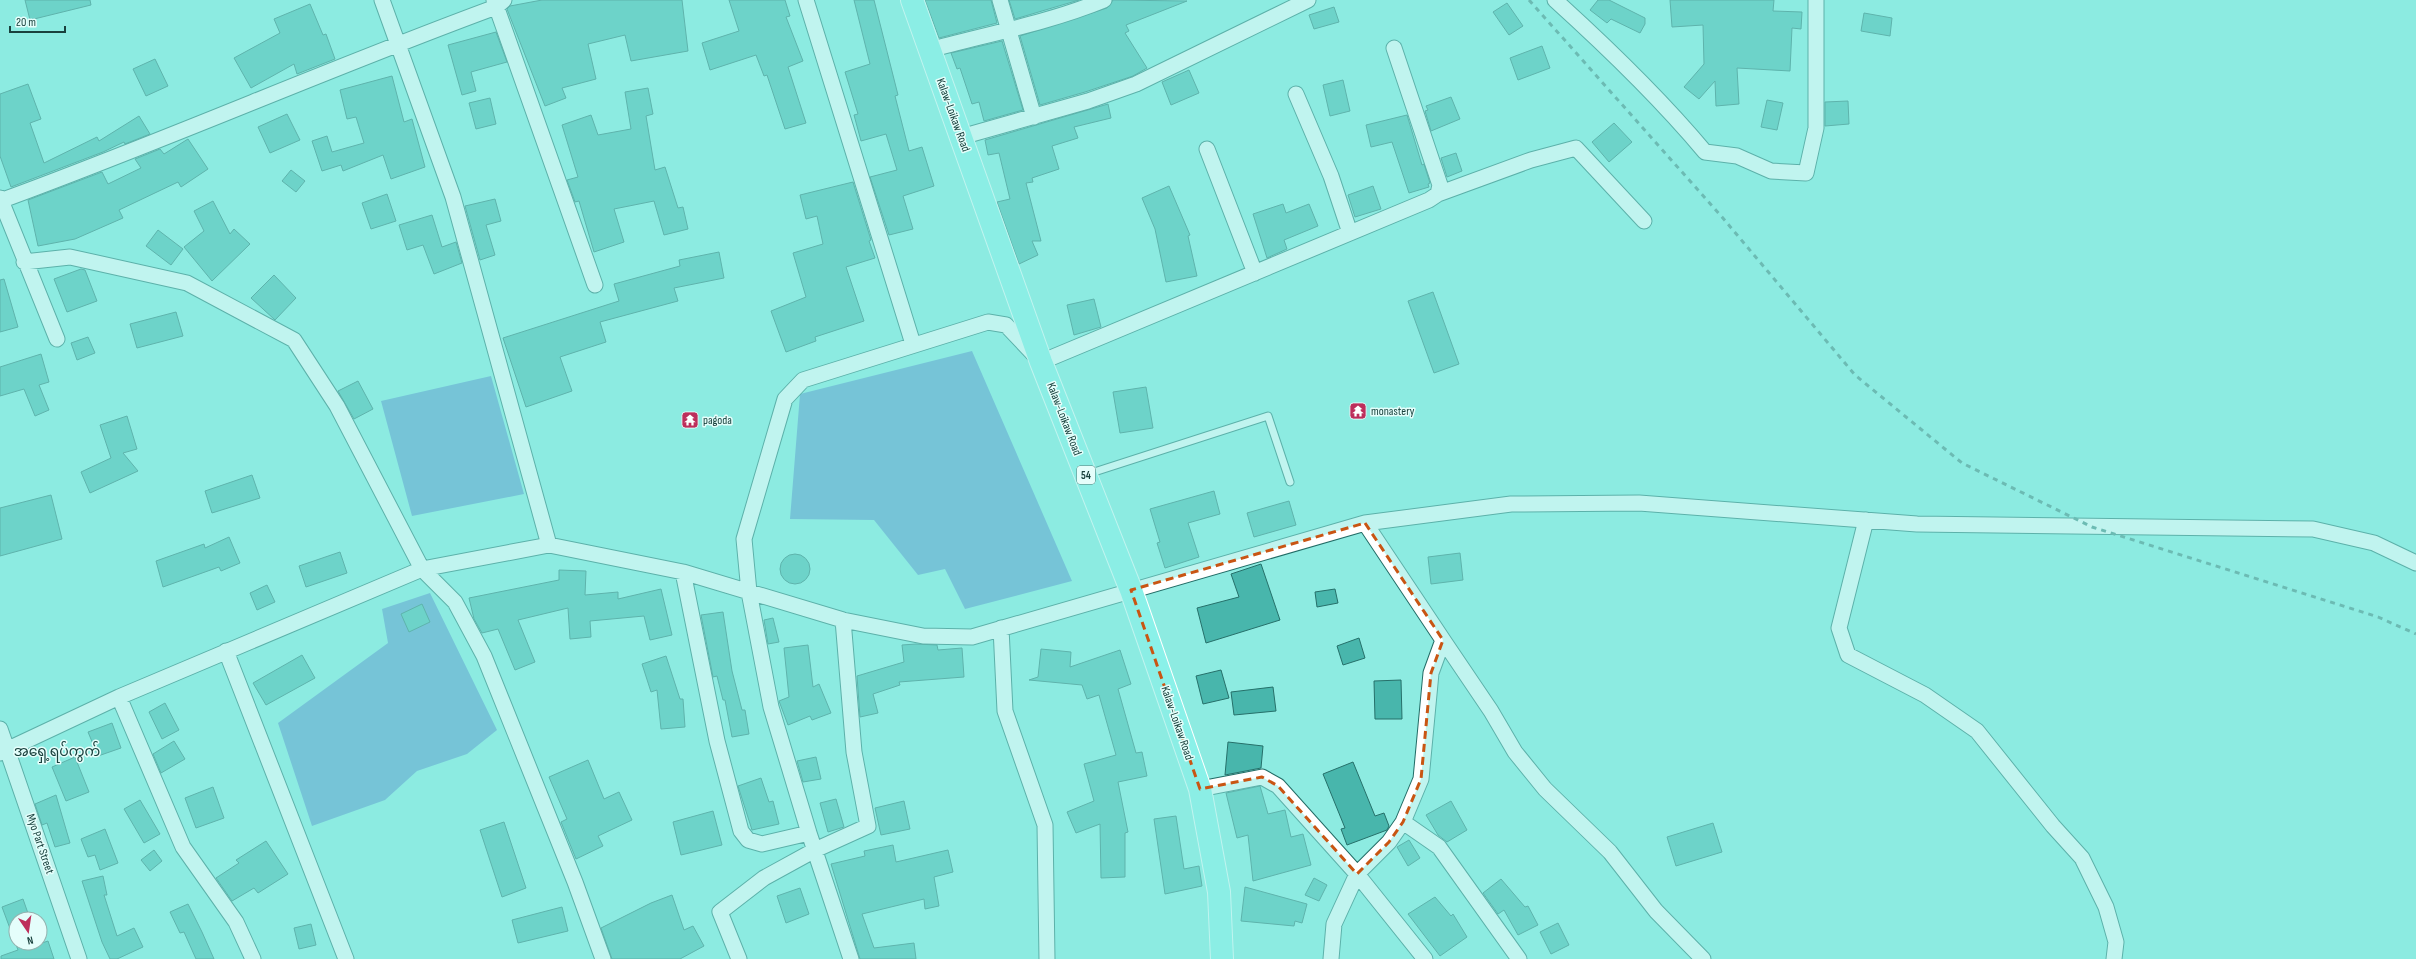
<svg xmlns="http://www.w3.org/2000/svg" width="2416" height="959" font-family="'Sofia Sans Condensed','Noto Sans Myanmar',sans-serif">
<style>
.water{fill:#5b96cb}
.building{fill:#48b6ac;stroke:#26706a}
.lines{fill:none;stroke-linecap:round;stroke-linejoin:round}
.lane-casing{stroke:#226c66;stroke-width:9}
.street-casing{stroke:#226c66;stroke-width:17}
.primary-casing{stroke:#fff;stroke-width:24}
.lane{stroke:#fff;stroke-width:7}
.street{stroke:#fff;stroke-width:15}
.primary{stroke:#8af1e9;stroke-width:22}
.rail{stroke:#45817b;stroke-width:3;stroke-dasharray:5 5;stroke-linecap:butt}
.marked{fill:none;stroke:#c95513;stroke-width:3;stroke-dasharray:8 5;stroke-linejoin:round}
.labels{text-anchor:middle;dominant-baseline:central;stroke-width:3;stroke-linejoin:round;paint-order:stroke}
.shield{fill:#e5fefb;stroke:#567a76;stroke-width:1}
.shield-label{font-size:11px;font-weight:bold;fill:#19413d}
.street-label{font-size:12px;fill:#19413d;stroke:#e5fefb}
.poi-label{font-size:12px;fill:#19413d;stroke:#e5fefb;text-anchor:start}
.quarter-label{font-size:14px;fill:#19413d;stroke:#e5fefb}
</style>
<rect width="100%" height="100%" fill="#8debe1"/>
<path class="water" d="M972,351L1072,581L965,609L945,569L918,575L874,520L790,519L800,394Z
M491,376L524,494L412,516L381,401Z
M430,593L497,730L467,754L417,771L385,800L312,826L278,723L388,643L382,609Z"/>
<path class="building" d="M25,0H90L91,5L30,20Z
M542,0H682L688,51L631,61L625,35L588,44L596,79L562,88L566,98L545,106L507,9L510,6Z
M729,0H785L790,16L786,17L803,61L788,67L806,123L785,129L767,75L764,76L756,55L710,70L702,43L739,31Z
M854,0H874L898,95L895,96L909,151L922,147L934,186L903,196L913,229L889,235L870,177L897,170L886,134L861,141L854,115L858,114L845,72L870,64Z
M925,0H991L997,23L939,38Z
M1009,0H1079L1015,19Z
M1113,0L1187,1L1126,25L1129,31L1125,33L1147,68L1133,76L1085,92L1040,105L1020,36L1107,8Z
M1598,0H1609L1645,18V24L1640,33L1611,19L1607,23L1590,10Z
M1670,0H1774L1773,11L1802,12L1801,29L1792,28L1790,71L1737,68L1739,104L1716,106L1715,81L1699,99L1684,87L1704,64L1703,25L1672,27Z
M1507,3L1523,26L1509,35L1493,12Z
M310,4L323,35L326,34L335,59L297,74L294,64L251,88L234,58L280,33L274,19Z
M1334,7L1339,22L1314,29L1309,15Z
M1864,13L1892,18L1890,36L1861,31Z
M496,32L507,62L471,72L476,91L462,95L448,45Z
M1002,41L1023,110L984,121L979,102L972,104L960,68L957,69L951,53Z
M1542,46L1550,68L1518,80L1510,58Z
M155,59L168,86L146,96L133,69Z
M1189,70L1199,93L1171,105L1162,82Z
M392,76L404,122L412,119L425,167L391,179L383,155L343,171L341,165L322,171L312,141L327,136L332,152L364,143L356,117L347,119L340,90Z
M1343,80L1350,111L1330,116L1323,85Z
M28,84L41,119L30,123L44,163L97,137L99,141L139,116L150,134L125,144L124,142L103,152L11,187L0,156V94Z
M648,88L653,114L646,116L655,170L665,167L678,208L683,207L688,229L664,235L654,201L614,209L624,242L594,252L579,201L575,202L567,180L578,177L562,125L591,115L598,135L631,129L625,92Z
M1451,97L1460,119L1431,131L1425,111L1428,110L1426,106Z
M490,98L496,124L476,129L469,103Z
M1767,100L1783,103L1777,130L1761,127Z
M1848,101L1849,124L1825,126V102Z
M1108,104L1111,118L1074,127L1078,138L1052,146L1059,169L1032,178L1033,182L1026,183L1041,241H1032L1038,255L1019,264L997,202L1010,199L999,153L988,155L985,140Z
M287,114L300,140L270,153L258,127Z
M1407,115L1422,165L1424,164L1430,183L1428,184L1429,187L1409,193L1392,142L1371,147L1366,125Z
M1614,123L1632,142L1609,162L1592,142Z
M188,139L208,169L181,187L178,182L119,210L123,218L75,239L38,246L28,200L102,172L108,184L141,168L135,159L160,149L164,154Z
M1456,153L1462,171L1447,177L1441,158Z
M291,170L305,181L296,192L282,181Z
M853,182L871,240L869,241L875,258L846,267L864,321L815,337L816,341L786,352L771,311L806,297L793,253L823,244L817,216L806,219L800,195Z
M1169,186L1190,235L1188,236L1197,276L1166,282L1155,229L1142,198Z
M1373,186L1381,209L1355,217L1348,195Z
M387,194L396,221L371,229L362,203Z
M495,199L501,221L486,225L495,255L480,260L465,206Z
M213,201L230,234L234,229L250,244L212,281L184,247L204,231L194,211Z
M1283,204L1286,213L1309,204L1318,226L1284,240L1287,249L1267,258L1253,214Z
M432,215L442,247L456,242L462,263L434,274L423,245L407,250L399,225Z
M158,230L183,249L171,265L146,246Z
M719,252L724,278L674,288L678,301L600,322L606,342L560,357L572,391L526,407L503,338L619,301L614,284L680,266L679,260Z
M81,269L85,270L97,301L67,312L54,279Z
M274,275L296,298L275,320L251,298Z
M4,279L18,327L0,332V280Z
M1433,292L1459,364L1434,373L1408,301Z
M1094,299L1101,327L1074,335L1067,305Z
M176,312L183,336L137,348L130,324Z
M88,337L95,353L77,360L71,343Z
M41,354L49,382L39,385L49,410L35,416L24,389L0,396V367Z
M358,381L373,409L354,419L338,391Z
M1146,387L1153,428L1120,433L1113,392Z
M127,416L137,449L123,453L138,471L90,493L81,472L111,458L100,425Z
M252,475L260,498L212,513L205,491Z
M1214,491L1220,514L1188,523L1199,557L1165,568L1157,543L1160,542L1150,509Z
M51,495L62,539L0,556V508Z
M1289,501L1296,525L1254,537L1247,513Z
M229,537L240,563L221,571L219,567L163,587L156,561L204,544L205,548Z
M340,552L347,573L306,587L299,566Z
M1460,553L1463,580L1431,584L1428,557Z
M780 569a15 15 0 1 1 30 0a15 15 0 1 1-30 0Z
M1261,564L1280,620L1206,643L1197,608L1239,597L1231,574Z
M559,570L586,571L585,595L618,592V599L661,589L672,635L650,640L644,616L590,621L591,637L570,639L568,608L518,620L535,662L515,670L498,629L482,633L474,619L469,598L559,580Z
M267,585L275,602L257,610L250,593Z
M1335,589L1338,603L1317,607L1315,592Z
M422,604L430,622L409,632L401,614Z
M723,612L732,671L742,710H745L749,734L732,737L725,700H723L717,676L713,677L701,615Z
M773,618L779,642L768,644L764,620Z
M1359,638L1365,658L1343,665L1337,646Z
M916,644L937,645L938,650L962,648L964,677L899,682L900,685L873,694L878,713L860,717L857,676L904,662L902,645Z
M808,645L813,687L819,684L831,713L812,720L810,716L788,725L779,701L789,697L784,648Z
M1041,649L1071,652L1070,667L1120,650L1131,684L1118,689L1136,753L1142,752L1147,776L1118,782L1128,832L1125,833V877L1101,878L1100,824L1076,833L1067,812L1094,801L1084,764L1116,755L1099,695L1087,699L1082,685L1029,680L1038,677Z
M302,655L315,678L266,705L253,683Z
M666,656L680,699H683L685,727L661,729L657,690L651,692L642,664Z
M1221,670L1229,698L1203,704L1196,676Z
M1401,680L1402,719H1375L1374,681Z
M1273,687L1276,711L1234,715L1231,692Z
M165,703L179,730L162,739L149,712Z
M112,723L121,748L98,756L88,732Z
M174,741L185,759L161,773L153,754Z
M1228,742L1263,746L1261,768L1225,775Z
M75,757L89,792L66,801L52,767Z
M816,757L821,779L803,782L797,761Z
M588,760L604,799L619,792L632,820L598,836L603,846L576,859L561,822L567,819L549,777Z
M1353,762L1375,816L1384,813L1389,826L1387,830L1347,845L1341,829L1345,828L1323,774Z
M761,778L769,802L773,801L779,824L752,830L738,786Z
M1260,786L1268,814L1285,810L1291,837L1303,834L1311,865L1253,881L1248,835L1237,838L1226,793Z
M213,787L224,818L196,828L185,798Z
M56,795L70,843L55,847L47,823L42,825L35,804Z
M836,799L844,827L828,832L820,803Z
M140,800L160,834L144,843L124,809Z
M904,801L910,829L881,835L875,808Z
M1451,801L1467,830L1447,842L1438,835L1426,815Z
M713,811L722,845L681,855L673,822Z
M1176,816L1184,869L1199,866L1202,886L1165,894L1154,819Z
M504,822L526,888L502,897L480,830Z
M1713,823L1722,852L1676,866L1667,837Z
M105,829L118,863L100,870L95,855L88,857L81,839Z
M1409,840L1420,858L1408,866L1397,847Z
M266,841L288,874L258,893L254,888L232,901L216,878L239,863L236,860Z
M893,845L896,862L948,850L953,872L934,877L939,906L925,909L924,899L862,914L874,948L914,943L916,959H860L831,864L865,856L864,851Z
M154,850L162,861L150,871L141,860Z
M103,876L107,895H104L117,936L134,928L143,947L117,959H110L102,942L82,881Z
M1314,878L1327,885L1319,901L1305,895Z
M1501,879L1525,907L1528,906L1538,925L1518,935L1504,910L1498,914L1483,893Z
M1245,887L1307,904L1302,923L1295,921L1294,926L1241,921Z
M800,888L809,914L786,923L777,896Z
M672,895L684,930L693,926L704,946L680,959H612L601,928L651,903Z
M1435,897L1451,916L1453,914L1467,937L1440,956L1408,914Z
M23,899L30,919H16V943L39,944L48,941L54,959H1V956L18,950L2,907Z
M188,904L202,932L214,959H196L184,932L180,933L170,912Z
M562,907L568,931L518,943L512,920Z
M1558,923L1569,945L1551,954L1540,932Z
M311,924L316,945L299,949L294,928Z"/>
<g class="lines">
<g class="lane-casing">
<path id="lane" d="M1088,474L1268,416L1290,482"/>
</g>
<g class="street-casing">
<path id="street" d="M382,0L453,197L549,545
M494,0L595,285
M806,0L913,344
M1000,0L1034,117
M1555,0C1608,48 1659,97 1705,152L1737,156L1771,171L1806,173L1816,128V0
M929,50C988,34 1048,23 1104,0
M1296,94L1331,176L1350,233
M961,137L1088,101L1136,84L1308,0
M1207,149L1255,273
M1438,194L1531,160L1576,148L1644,221
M0,198L57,339
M0,201C167,140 330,68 496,7L504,0
M24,262L70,257L187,283L294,340L337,406L422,569L455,602L484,656L575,882L603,959
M1866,520L1839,628L1848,655L1925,695L1977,731L2053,826L2082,858L2106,907L2116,942L2114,959
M683,572L717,741L741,831L748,840L762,844L809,833
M1001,628L1005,711L1045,825L1047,959
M1443,640L1491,711L1515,752L1545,789L1610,852L1656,911L1703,959
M226,651L346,959
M119,697L183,847L236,922L253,959
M0,729L79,959
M0,753L119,697L422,569L549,545L683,572L843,620L923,636L972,637L1365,523L1511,504L1639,503L1917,524L2313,529L2374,543L2416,563
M1200,789L1262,777L1278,786L1357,874L1425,959
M1403,822L1439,847L1519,959
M739,959L720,912L764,878L815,850L868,826L854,752L843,620
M851,959L809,833L771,707L749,592L744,539L785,399L803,380L988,322L1006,325L1041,362L1429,200L1438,194L1440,185L1394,48
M1331,959L1334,924L1357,874L1389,842L1403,822L1421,779L1431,673L1443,640L1365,523"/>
</g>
<g class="primary-casing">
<path id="primary" d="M912,0L1041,362L1131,590L1200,789L1219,892L1222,959"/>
</g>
<use href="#lane" class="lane"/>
<use href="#street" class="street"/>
<use href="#primary" class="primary"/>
<path class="rail" d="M1529,0L1722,217L1855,375L1962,463L2092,527L2378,617L2416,634"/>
</g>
<path d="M0 0H2416V959H0ZM1365,523L1443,640L1431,673L1421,779L1403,822L1389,842L1357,874L1278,786L1262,777L1200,789L1131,590Z" fill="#8debe1" fill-opacity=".55" fill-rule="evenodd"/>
<path class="marked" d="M1365,523L1443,640L1431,673L1421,779L1403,822L1389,842L1357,874L1278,786L1262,777L1200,789L1131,590Z"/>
<defs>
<g id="temple-square" transform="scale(0.9)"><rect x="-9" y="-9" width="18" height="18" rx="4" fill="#bd2e5b" stroke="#e5fefb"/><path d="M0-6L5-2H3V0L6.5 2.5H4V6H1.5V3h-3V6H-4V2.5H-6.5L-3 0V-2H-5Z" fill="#fff"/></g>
</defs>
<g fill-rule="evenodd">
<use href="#temple-square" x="1358" y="411"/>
<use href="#temple-square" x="690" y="420"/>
</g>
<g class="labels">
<rect class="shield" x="1077" y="466" width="18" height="18" rx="3"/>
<g class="shield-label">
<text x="1086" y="475">54</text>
</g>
<g class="street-label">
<text transform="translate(953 115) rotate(70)">Kalaw-Loikaw Road</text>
<text transform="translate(1064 419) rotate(69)">Kalaw-Loikaw Road</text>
<text transform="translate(1177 723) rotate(71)">Kalaw-Loikaw Road</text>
<text transform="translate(40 844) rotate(71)">Myo Part Street</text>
</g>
<g class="poi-label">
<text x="1371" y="411">monastery</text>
<text x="703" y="420">pagoda</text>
</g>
<g class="quarter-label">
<text x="57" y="751">အရှေ့ရပ်ကွက်</text>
</g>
</g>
<g transform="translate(28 931) rotate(167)"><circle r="19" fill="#e5fefb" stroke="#93b2af"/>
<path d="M0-3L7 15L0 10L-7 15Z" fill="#bd2e5b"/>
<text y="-6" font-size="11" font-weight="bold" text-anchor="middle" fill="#19413d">N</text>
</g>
<path d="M10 26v6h55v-6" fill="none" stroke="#19413d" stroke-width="2"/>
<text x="16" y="26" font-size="12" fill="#19413d" stroke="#e5fefb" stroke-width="3" paint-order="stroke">20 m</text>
</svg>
